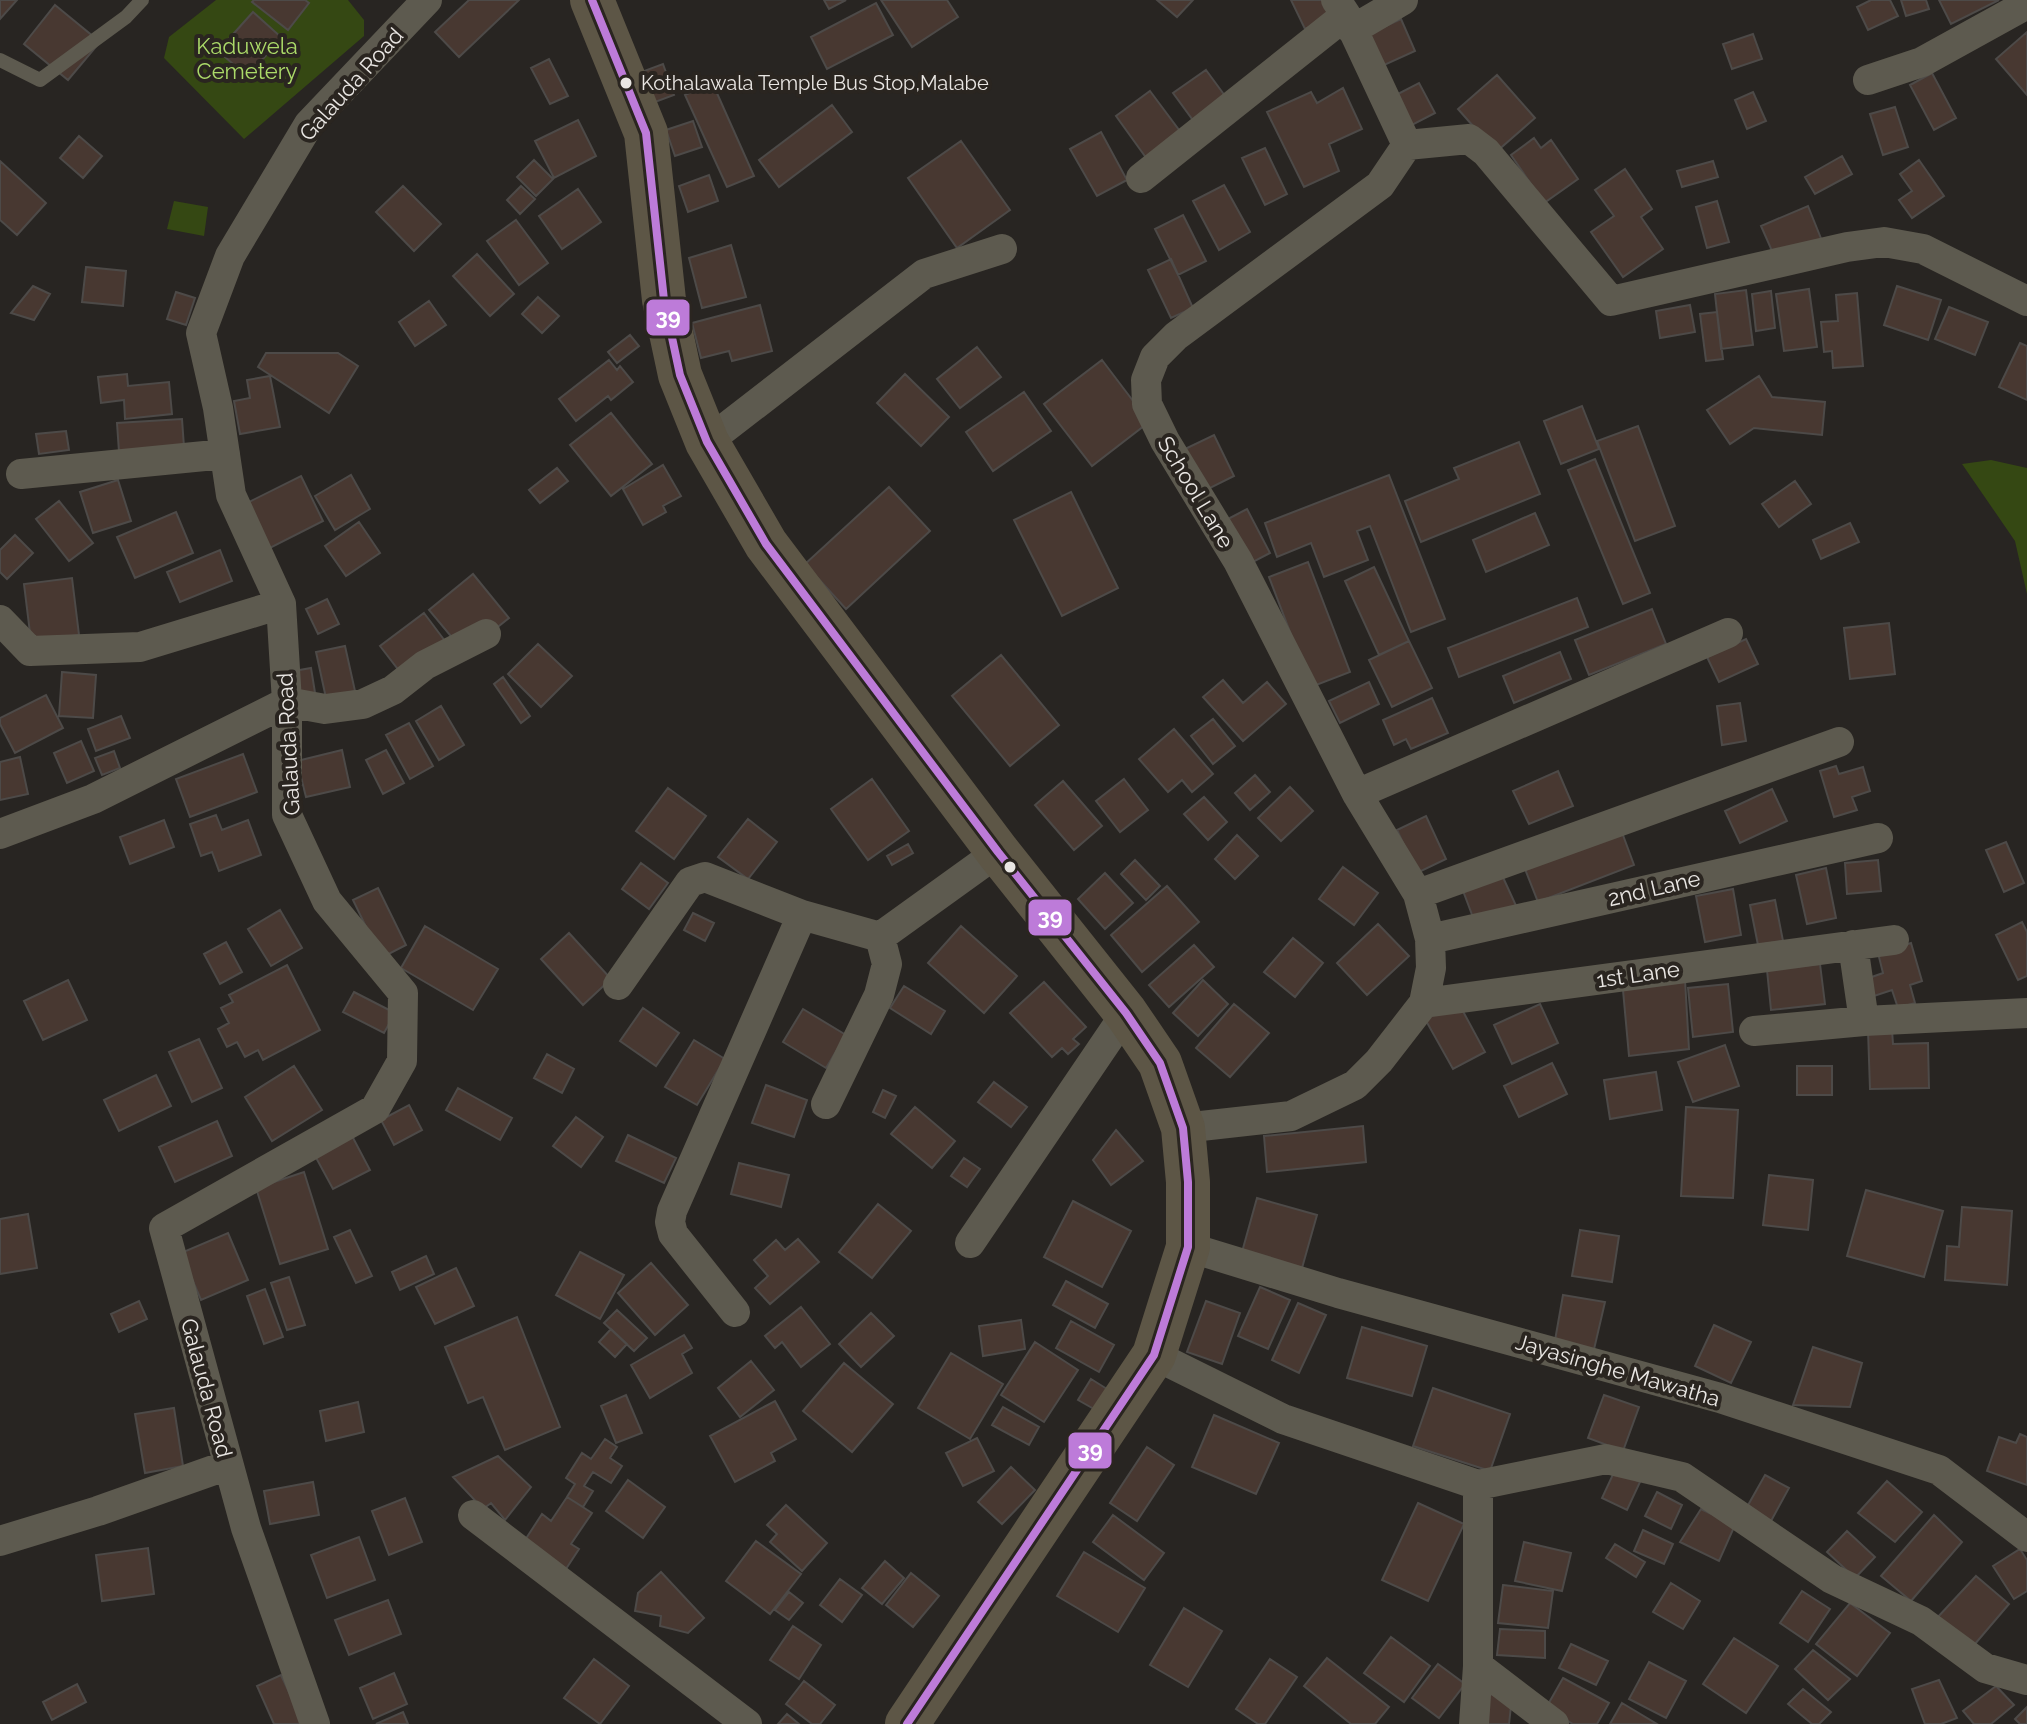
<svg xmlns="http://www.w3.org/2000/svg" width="2027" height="1724" font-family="Raleway,sans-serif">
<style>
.green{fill:#354813}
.building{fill:#483831;stroke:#4d4a48;stroke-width:2}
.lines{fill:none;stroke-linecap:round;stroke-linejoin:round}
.service{stroke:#5d5a4f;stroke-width:14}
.minor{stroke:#5d5a4f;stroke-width:30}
.primary{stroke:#5d5646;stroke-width:44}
.bus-1-casing{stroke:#2a2520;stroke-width:14}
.bus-1{stroke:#bd7bd9;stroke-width:8}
.bus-dot{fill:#e9e6e3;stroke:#2a2520;stroke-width:3}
.labels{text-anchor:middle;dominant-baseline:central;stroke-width:8;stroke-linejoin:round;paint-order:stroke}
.bus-label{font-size:20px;fill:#e9e6e3;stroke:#2a2520;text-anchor:start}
.park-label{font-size:22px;fill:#abda69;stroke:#2a2520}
.street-label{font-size:22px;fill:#e9e6e3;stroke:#2a2520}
.line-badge{stroke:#2a2520;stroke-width:3}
.badge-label{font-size:22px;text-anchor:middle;font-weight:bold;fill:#fff}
</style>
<rect width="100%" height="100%" fill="#282522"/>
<path class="green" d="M216,0H348L364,20V36L244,139L164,58L169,37Z
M174,201L208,207L204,236L167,229Z
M1991,460L2027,468V594L2015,541L1962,464Z"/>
<path class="building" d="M0,0H17L0,19Z
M254,0H305L309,3L288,30L252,2Z
M469,0H519L459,57L435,32Z
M824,0H846L829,9Z
M881,0H947L958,17L912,47Z
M1157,0H1193L1177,17Z
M1291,0H1327L1334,16L1305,29Z
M1871,0H1890L1898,16L1868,30L1857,7Z
M1901,0H1926L1929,9L1906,16Z
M1939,0H1999L1951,24Z
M876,3L893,35L827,69L811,37Z
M55,5L100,42L68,80L24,44Z
M253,12L282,38L247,76L218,51Z
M1401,19L1415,51L1382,66L1368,34Z
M2027,32V95L1996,59Z
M1753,34L1762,59L1732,69L1723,44Z
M549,59L568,96L550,104L531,68Z
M663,64L674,95L647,105L636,74Z
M1206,70L1231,104L1198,127L1173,93Z
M1932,73L1956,118L1934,130L1910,85Z
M1497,75L1535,118L1496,152L1458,109Z
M712,82L754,176L727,187L685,95Z
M1419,83L1435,113L1410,126L1394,96Z
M1343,88L1362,129L1329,144L1339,171L1304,187L1267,112L1311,92L1317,103Z
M1150,91L1182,134L1152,166L1116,116Z
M1753,92L1766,121L1747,129L1735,100Z
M832,105L852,132L779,187L759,160Z
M1895,107L1908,147L1883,155L1870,114Z
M578,120L596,156L554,178L535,141Z
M693,121L702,147L675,156L666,130Z
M1101,132L1127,180L1097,196L1070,149Z
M79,136L102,156L83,178L60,158Z
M1534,138L1541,148L1551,140L1578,179L1544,203L1511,155Z
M961,141L1010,210L957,248L908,178Z
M1265,148L1287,194L1265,205L1242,158Z
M1842,156L1852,174L1815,194L1805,177Z
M534,160L553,179L536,196L517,177Z
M1919,160L1944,196L1912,218L1899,200L1912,191L1900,174Z
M0,161L46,203L17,235L0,220Z
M1713,161L1718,177L1682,187L1677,171Z
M1625,169L1652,209L1641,217L1663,249L1623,277L1591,232L1614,216L1595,190Z
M709,175L718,201L688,212L679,186Z
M1224,185L1250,232L1219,250L1193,201Z
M403,186L441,224L414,251L376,212Z
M521,186L535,199L520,214L507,200Z
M578,189L601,222L562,249L539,216Z
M1717,201L1729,242L1707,248L1696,207Z
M1808,206L1822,241L1776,260L1761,226Z
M1183,215L1206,261L1178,275L1155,229Z
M516,220L548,263L519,285L487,241Z
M731,245L746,297L702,308L689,258Z
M477,254L514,294L490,316L453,276Z
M1171,259L1193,308L1171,318L1148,270Z
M86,267L126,271L123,306L82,302Z
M33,286L50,294L34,320L11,313Z
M1897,286L1941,300L1928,340L1884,325Z
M1809,289L1817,347L1784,351L1776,294Z
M1746,290L1753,345L1721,349L1715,294Z
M1771,291L1775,328L1756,331L1752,294Z
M176,292L195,298L186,325L167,319Z
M1857,293L1863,366L1833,368L1832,351L1824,352L1821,322L1838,321L1836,295Z
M538,297L559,316L542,333L522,314Z
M429,301L446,325L415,346L399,322Z
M760,305L772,351L732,361L729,351L701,358L692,323Z
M1690,305L1695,332L1660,338L1656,311Z
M1949,307L1988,322L1975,355L1935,339Z
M1717,312L1723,359L1706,361L1700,314Z
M630,335L639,346L617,363L608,352Z
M2020,343L2027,346V400L1999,387Z
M977,347L1001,377L960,408L937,379Z
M266,353H338L358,366L329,413L258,367Z
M609,360L617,370L620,366L633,382L611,400L608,396L576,421L559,399Z
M1102,360L1149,422L1092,466L1044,404Z
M127,374L128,386L169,382L172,414L125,419L124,400L101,403L98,377Z
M905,374L949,417L921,446L877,403Z
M270,376L280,427L240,434L234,401L250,398L247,380Z
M1759,376L1772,397L1825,402L1822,435L1754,428L1730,444L1707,410Z
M1024,392L1051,431L993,471L966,432Z
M1582,406L1599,449L1561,464L1544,421Z
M611,413L652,464L611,496L570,445Z
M182,419L184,447L119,452L117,423Z
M1638,426L1675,526L1635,541L1597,441Z
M66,431L69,450L39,454L36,434Z
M1214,435L1234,476L1206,490L1185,449Z
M1519,442L1540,494L1421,542L1405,501L1459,479L1454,468Z
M1595,459L1650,593L1623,604L1568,470Z
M663,465L681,496L663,506L666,512L643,525L623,489Z
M557,468L568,481L540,503L529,490Z
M351,475L370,509L335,530L315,496Z
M1389,475L1445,619L1411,632L1370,526L1357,531L1368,560L1324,577L1311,543L1277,557L1265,523Z
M301,476L323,521L264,551L241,506Z
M118,480L131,521L93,533L80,492Z
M1795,481L1811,504L1779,527L1762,504Z
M889,487L930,531L846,609L805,564Z
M1071,492L1118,588L1062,616L1014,520Z
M59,501L93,543L69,561L36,519Z
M1247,509L1270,553L1249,564L1226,520Z
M176,512L193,553L135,578L117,537Z
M1535,513L1549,545L1486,572L1473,540Z
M359,522L380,553L346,576L325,546Z
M1850,523L1859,542L1821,559L1813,540Z
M15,535L33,553L7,579L0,572V550Z
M220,550L232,581L180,602L167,572Z
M1308,562L1350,672L1311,687L1269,577Z
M1374,567L1409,641L1379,655L1345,581Z
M473,574L509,618L465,653L429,610Z
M72,578L79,635L31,641L24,584Z
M1577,598L1588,627L1459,677L1448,648Z
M327,599L339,624L318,634L306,609Z
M1652,609L1666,644L1589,675L1575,640Z
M424,613L457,657L414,690L380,646Z
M1889,623L1895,674L1850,679L1844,628Z
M1746,639L1758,664L1719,682L1707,657Z
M1409,641L1432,688L1392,707L1369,660Z
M538,644L572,676L541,707L508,674Z
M345,646L355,691L326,698L316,652Z
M1560,652L1571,679L1514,703L1503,676Z
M1001,655L1059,725L1010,766L952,696Z
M311,668L317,705L294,709L288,672Z
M62,672L96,675L93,718L59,716Z
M503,677L530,716L521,723L494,684Z
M1223,680L1243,703L1267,682L1286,704L1243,741L1203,697Z
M1369,682L1379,704L1340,723L1329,701Z
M46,695L63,728L15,753L0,724V718Z
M1432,698L1448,733L1411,749L1406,739L1394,745L1383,720Z
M1740,703L1746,741L1722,745L1717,706Z
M441,706L464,745L439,760L416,721Z
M121,716L130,738L96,751L88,729Z
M1213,719L1235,746L1213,764L1191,736Z
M409,723L433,766L410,779L386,735Z
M1174,729L1213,774L1192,792L1182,780L1168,792L1139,759Z
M81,741L94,771L67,783L54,753Z
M342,750L350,787L306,797L297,761Z
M386,750L404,783L383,794L366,760Z
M114,751L120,768L102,775L95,758Z
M243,754L257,792L190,817L176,779Z
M20,757L28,794L0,800V762Z
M1836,766L1839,774L1863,767L1870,791L1852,797L1857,810L1834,817L1820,771Z
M1558,771L1573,806L1529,824L1513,791Z
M1255,775L1270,792L1250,810L1235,793Z
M872,779L909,831L868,860L831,809Z
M1124,779L1148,810L1120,832L1096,801Z
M1063,781L1102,826L1074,850L1035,805Z
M1290,787L1313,811L1281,841L1258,818Z
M668,788L706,816L674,859L636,831Z
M1772,789L1787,821L1740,843L1725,811Z
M1204,797L1227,822L1208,840L1184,814Z
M216,815L222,830L248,820L261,855L219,871L212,852L201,856L190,824Z
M1426,816L1446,859L1417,873L1397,830Z
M748,819L777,842L748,879L718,857Z
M164,820L174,847L130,864L120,837Z
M1620,827L1634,865L1538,902L1523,864Z
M1237,835L1258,856L1235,879L1215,859Z
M2006,842L2024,883L2004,892L1986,850Z
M908,844L913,853L892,865L887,856Z
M1135,860L1160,886L1146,900L1121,874Z
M1878,860L1881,891L1847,894L1845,863Z
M641,863L668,883L649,909L622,889Z
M1343,867L1378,893L1354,925L1319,899Z
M1826,868L1836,918L1807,924L1796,875Z
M1105,873L1133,903L1105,929L1078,899Z
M1501,873L1518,910L1477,928L1462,888Z
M1167,886L1199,922L1142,972L1111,935Z
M378,888L406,945L381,958L353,900Z
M1733,889L1741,935L1705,942L1696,896Z
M1775,900L1783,941L1758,945L1750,905Z
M280,910L302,948L271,966L248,929Z
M693,913L714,923L705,941L684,930Z
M2022,922L2027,932V976L2018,980L1996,935Z
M1378,924L1409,956L1367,995L1337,963Z
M425,926L498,969L473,1010L401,968Z
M961,926L1017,976L984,1013L928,963Z
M569,933L611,979L583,1005L541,959Z
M1293,938L1323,963L1295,997L1264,972Z
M226,942L242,972L220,984L204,954Z
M1911,943L1922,981L1910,985L1915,1003L1898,1008L1892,990L1874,996L1869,978L1883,973L1878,953Z
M1194,945L1214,967L1169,1007L1149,985Z
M1820,964L1825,1004L1771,1010L1767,970Z
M287,965L320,1030L263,1060L258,1050L245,1057L237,1042L227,1047L218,1029L229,1023L221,1008L233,1002L229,995Z
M68,980L87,1020L43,1040L24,1001Z
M1203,980L1228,1004L1198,1036L1173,1013Z
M1685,980L1689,1049L1629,1056L1623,990Z
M1044,982L1086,1027L1073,1039L1079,1044L1068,1054L1062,1048L1052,1057L1010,1013Z
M1728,984L1733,1032L1693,1037L1688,988Z
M904,986L945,1011L931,1034L890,1008Z
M354,992L395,1013L384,1033L343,1012Z
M1458,1002L1485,1052L1453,1069L1425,1019Z
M1234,1004L1269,1033L1230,1077L1196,1048Z
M1540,1004L1558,1043L1512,1064L1494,1025Z
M643,1008L679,1033L656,1066L620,1041Z
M803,1009L846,1035L826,1068L783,1042Z
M1868,1030H1892L1893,1044L1928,1043L1929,1088L1870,1089Z
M199,1039L222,1088L192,1102L169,1052Z
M694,1040L725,1059L697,1105L665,1087Z
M1725,1045L1739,1086L1693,1102L1678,1062Z
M547,1054L574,1069L562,1093L534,1078Z
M1552,1063L1567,1094L1519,1117L1504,1086Z
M294,1066L322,1110L272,1141L245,1097Z
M1797,1066H1832V1095H1797Z
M1656,1072L1662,1110L1610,1119L1604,1080Z
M156,1075L171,1106L119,1131L104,1100Z
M994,1082L1027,1107L1011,1127L978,1102Z
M766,1085L807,1100L794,1137L752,1123Z
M458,1088L512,1118L500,1140L446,1110Z
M883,1090L896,1096L885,1118L873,1112Z
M409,1105L422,1130L394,1145L381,1120Z
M915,1107L955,1141L932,1168L891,1134Z
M1686,1107L1738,1110L1733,1198L1681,1196Z
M576,1117L603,1137L581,1167L553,1146Z
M217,1121L232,1156L175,1182L159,1147Z
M1363,1126L1366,1162L1267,1172L1264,1136Z
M1116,1130L1143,1161L1111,1185L1093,1160Z
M351,1134L370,1170L333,1189L314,1154Z
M628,1135L676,1158L664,1183L616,1161Z
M964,1158L980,1169L967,1187L951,1176Z
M739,1163L789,1175L781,1207L731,1194Z
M304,1172L328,1249L280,1264L256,1188Z
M1769,1175L1813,1180L1808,1230L1763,1225Z
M1866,1190L1943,1211L1924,1277L1847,1256Z
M1257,1198L1317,1215L1302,1268L1242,1252Z
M1073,1201L1131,1231L1102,1287L1044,1257Z
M878,1204L911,1231L872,1278L839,1252Z
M1962,1207L2012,1211L2007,1285L1945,1280L1947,1246L1959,1247Z
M28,1214L37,1268L0,1274V1219Z
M350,1230L372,1276L356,1283L334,1237Z
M1580,1230L1619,1236L1612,1282L1572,1276Z
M228,1233L248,1280L201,1300L181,1253Z
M798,1239L819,1262L770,1304L755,1288L768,1276L754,1260L776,1240L785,1250Z
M580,1252L624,1275L600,1319L556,1295Z
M426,1256L434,1274L400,1290L392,1272Z
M651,1263L688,1305L655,1335L618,1293Z
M456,1268L474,1306L435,1324L416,1287Z
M289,1277L305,1325L287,1330L271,1283Z
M1066,1281L1108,1304L1095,1328L1053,1305Z
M1260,1287L1290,1300L1268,1349L1238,1336Z
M265,1289L283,1337L264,1344L247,1296Z
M1563,1295L1605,1302L1592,1358L1554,1346Z
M139,1301L147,1319L119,1332L111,1314Z
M1206,1301L1240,1313L1222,1364L1187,1352Z
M1298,1303L1326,1315L1299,1373L1272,1360Z
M801,1307L830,1344L801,1367L782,1342L775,1348L765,1336Z
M617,1310L647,1338L634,1351L604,1323Z
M871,1313L894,1336L861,1367L839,1344Z
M517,1317L560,1427L505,1450L483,1397L468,1403L445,1347Z
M1021,1320L1025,1349L983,1356L979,1326Z
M1071,1321L1114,1345L1099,1372L1056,1348Z
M1714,1325L1751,1342L1731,1383L1695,1366Z
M1362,1327L1427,1346L1412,1396L1347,1378Z
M611,1329L627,1344L615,1357L599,1342Z
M684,1335L692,1348L682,1354L692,1373L650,1398L631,1365Z
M1035,1342L1078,1370L1044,1422L1001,1395Z
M1813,1347L1862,1363L1850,1407L1793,1405Z
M951,1353L1003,1384L970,1439L918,1408Z
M751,1361L774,1390L740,1417L718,1388Z
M844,1363L893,1404L852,1452L803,1411Z
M1091,1379L1107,1389L1094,1409L1078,1400Z
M1433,1388L1510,1414L1490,1471L1413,1446Z
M626,1395L642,1433L616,1443L601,1406Z
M1604,1395L1639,1407L1623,1451L1588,1438Z
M775,1401L796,1439L771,1453L775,1461L735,1482L710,1436Z
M358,1402L364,1432L326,1441L320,1411Z
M1003,1407L1039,1427L1029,1445L992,1425Z
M174,1408L183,1466L145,1473L135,1414Z
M1214,1415L1279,1443L1256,1494L1192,1467Z
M2020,1434L2027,1437V1485L1987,1471L1999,1437L2016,1443Z
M977,1438L994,1471L963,1486L946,1453Z
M605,1439L617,1447L610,1458L622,1466L611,1483L593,1472L584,1486L593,1491L583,1507L567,1497L575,1484L566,1478L582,1453L591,1459Z
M1147,1447L1174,1465L1137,1521L1110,1503Z
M498,1456L531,1487L505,1520L491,1503L483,1509L453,1477Z
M1011,1467L1035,1490L1002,1524L978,1502Z
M1615,1470L1640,1482L1627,1510L1602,1498Z
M1765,1475L1789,1488L1771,1521L1747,1507Z
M628,1480L665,1507L643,1538L606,1511Z
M1887,1481L1922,1512L1895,1542L1858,1513Z
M313,1482L319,1515L270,1524L264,1491Z
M1657,1492L1682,1505L1671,1529L1645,1516Z
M567,1497L592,1513L571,1544L579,1549L562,1575L525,1540L542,1514L551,1521Z
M405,1498L422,1542L389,1555L372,1511Z
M1418,1503L1464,1524L1428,1601L1382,1580Z
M786,1505L827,1543L802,1571L770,1542L777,1534L767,1525Z
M1701,1509L1735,1525L1719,1561L1680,1542Z
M1113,1515L1164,1553L1144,1580L1093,1542Z
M1934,1515L1962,1542L1911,1601L1881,1576Z
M1643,1530L1673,1544L1664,1564L1634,1551Z
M1847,1531L1875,1557L1855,1578L1827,1552Z
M359,1537L375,1580L327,1598L311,1555Z
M756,1541L801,1574L770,1614L726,1581Z
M1524,1542L1571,1553L1562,1591L1515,1581Z
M1615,1544L1645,1562L1636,1577L1606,1558Z
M148,1548L154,1594L102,1601L96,1555Z
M2020,1549L2027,1560V1591L2014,1599L1993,1566Z
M1084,1552L1145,1588L1118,1632L1057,1596Z
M885,1561L904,1578L882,1604L862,1588Z
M661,1572L704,1618L688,1633L660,1626L661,1616L635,1611L638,1593Z
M911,1573L939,1596L913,1627L886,1605Z
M1976,1576L2009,1604L1969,1651L1936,1619Z
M840,1579L862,1595L842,1622L820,1605Z
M1671,1583L1700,1601L1683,1629L1653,1612Z
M1503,1585L1553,1591L1548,1628L1498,1623Z
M1802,1591L1830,1609L1808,1642L1780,1623Z
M789,1592L803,1603L789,1620L775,1610Z
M388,1600L401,1634L349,1655L335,1620Z
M1850,1603L1890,1633L1857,1676L1816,1644Z
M1184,1608L1222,1631L1188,1687L1150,1665Z
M793,1626L821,1645L799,1679L770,1660Z
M1500,1629L1545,1631V1658L1497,1655Z
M1391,1637L1430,1666L1404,1702L1364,1673Z
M1734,1638L1778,1666L1746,1713L1703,1684Z
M1571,1644L1608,1661L1596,1685L1559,1668Z
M1813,1650L1850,1679L1828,1700L1795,1669Z
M1327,1658L1389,1707L1375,1724H1351L1304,1686Z
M594,1659L629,1686L600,1724L564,1698Z
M1270,1659L1297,1677L1265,1724H1258L1236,1709Z
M1649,1662L1686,1681L1666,1718L1629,1699Z
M1438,1664L1465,1684L1439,1718L1412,1698Z
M394,1673L407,1704L373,1719L360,1688Z
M281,1675L304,1724H274L257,1686Z
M1563,1678L1609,1703L1597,1724H1573L1546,1708Z
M1939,1680L1957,1718L1941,1724H1925L1912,1689Z
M804,1681L835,1705L820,1724H812L786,1704Z
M77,1684L86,1702L52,1720L43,1702Z
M1996,1686L2014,1705L1991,1724H1974L1963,1711Z
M1803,1689L1831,1712L1819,1724H1812L1788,1704Z
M1488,1694L1512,1697L1509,1724H1485Z
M1622,1703L1657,1724H1610Z
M2027,1707V1724H2020L2015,1719Z
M403,1712L408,1724H376Z
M787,1714L799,1724H778Z"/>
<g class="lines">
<path class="service" d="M0,60L40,80L126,17L142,0"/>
<path class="minor" d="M1352,30L1403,0
M1868,80L1922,62L2027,4
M1407,145L1469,139L1486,152L1611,301L1847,247L1884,242L1923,249L2027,301
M1141,178L1346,15
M707,442L924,274L1002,249
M21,474L225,454
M0,620L30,651L140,647L281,604
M1357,794L1728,633
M0,834L93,799L287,702L325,709L363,704L393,690L425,665L486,634
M1418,894L1839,742
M1430,939L1878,838
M1853,945L1864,1021
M618,985L690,882L705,877L802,915L880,937L998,852
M1424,1003L1894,940
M1754,1031L1864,1021L2027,1013
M826,1104L879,995L887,964L880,937
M1183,1128L1291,1116L1355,1085L1379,1061L1424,1003L1431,968L1430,939L1418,894L1357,794L1238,561L1165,441L1147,404L1146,380L1155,357L1176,336L1380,185L1407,145L1346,15L1336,0
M970,1243L1126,1013
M1188,1247L1338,1293L1720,1398L1939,1470L2027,1537
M735,1312L673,1234L670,1222L672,1211L802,915
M1154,1355L1283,1419L1478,1485L1606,1459L1682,1477L1832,1579L1921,1621L1985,1668L2027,1680
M473,1515L747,1724
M0,1541L98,1511L228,1465
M1478,1666L1554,1724
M315,1724L246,1528L164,1228L375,1109L402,1061L403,993L327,901L287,815V702L281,604L231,495L218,408L201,333L230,256L309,124L427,0
M1474,1724L1478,1666V1485"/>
<path class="primary" d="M592,0L646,133L664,300L680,375L707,442L766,544L998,852L1126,1013L1160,1063L1183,1128L1188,1182V1247L1154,1355L907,1724"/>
<g class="bus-1-casing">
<path id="bus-1" d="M592,0L646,133L664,300L680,375L707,442L766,544L998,852L1126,1013L1160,1063L1183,1128L1188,1182V1247L1154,1355L907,1724"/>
</g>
<use href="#bus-1" class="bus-1"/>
</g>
<g class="bus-dot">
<circle cx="626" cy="83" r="7"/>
<circle cx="1010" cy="867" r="7"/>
</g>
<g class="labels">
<g class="bus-label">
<text x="641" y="83">Kothalawala Temple Bus Stop,Malabe</text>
</g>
<g class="park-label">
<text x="247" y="46">Kaduwela<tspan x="247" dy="25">Cemetery</tspan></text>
</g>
<g class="street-label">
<text transform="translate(351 84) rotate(-48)">Galauda Road</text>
<text transform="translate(1196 492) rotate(59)">School Lane</text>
<text transform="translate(288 744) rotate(-93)">Galauda Road</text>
<text transform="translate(1654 888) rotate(-13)">2nd Lane</text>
<text transform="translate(1638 974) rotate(-8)">1st Lane</text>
<text transform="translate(1618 1370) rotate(16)">Jayasinghe Mawatha</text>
<text transform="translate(207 1388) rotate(75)">Galauda Road</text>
</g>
</g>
<g class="line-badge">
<rect x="645" y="298" width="46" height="39" rx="8" fill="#bd7bd9"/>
<rect x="1027" y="898" width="46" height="39" rx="8" fill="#bd7bd9"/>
<rect x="1067" y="1431" width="46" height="39" rx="8" fill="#bd7bd9"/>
</g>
<g class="badge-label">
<text x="668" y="325">39</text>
<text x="1050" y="925">39</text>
<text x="1090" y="1458">39</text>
</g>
</svg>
